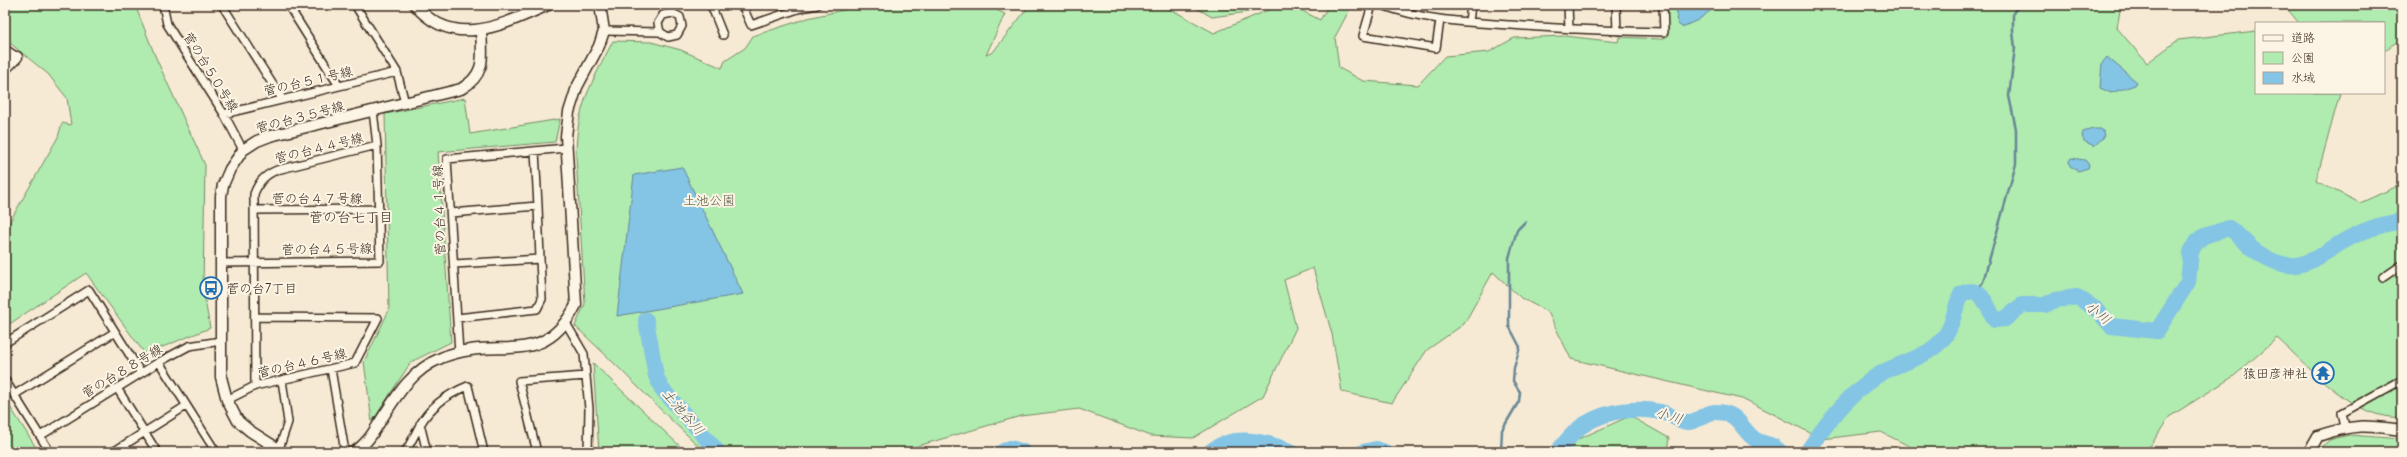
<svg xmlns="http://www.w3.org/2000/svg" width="2407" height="457" font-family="'Comic Neue','Klee One',sans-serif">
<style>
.green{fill:#b0ebaf;stroke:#768a66}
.water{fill:#84c4e5;stroke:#678695}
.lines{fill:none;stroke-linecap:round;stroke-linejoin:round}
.stream{stroke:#678695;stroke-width:2.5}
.river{stroke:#84c4e5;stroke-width:16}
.street-casing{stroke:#3b2a1e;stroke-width:10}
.secondary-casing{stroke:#3b2a1e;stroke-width:13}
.street{stroke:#fcf5e5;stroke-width:7}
.secondary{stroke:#fcf5e5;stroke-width:10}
.labels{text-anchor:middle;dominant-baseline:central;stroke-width:4;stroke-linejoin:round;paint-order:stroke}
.street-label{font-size:13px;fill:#3b2a1e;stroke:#fcf5e5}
.park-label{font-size:13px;fill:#585a42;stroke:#fcf5e5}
.poi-label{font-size:13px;fill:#3b2a1e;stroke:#fcf5e5;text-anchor:start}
.neighbourhood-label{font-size:14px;fill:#3b2a1e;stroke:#fcf5e5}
.water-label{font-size:14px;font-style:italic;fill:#51585a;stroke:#fcf5e5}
</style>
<rect width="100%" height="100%" fill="#f6ead4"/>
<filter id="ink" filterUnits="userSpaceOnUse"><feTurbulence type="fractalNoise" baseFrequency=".025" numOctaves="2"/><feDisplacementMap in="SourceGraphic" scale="8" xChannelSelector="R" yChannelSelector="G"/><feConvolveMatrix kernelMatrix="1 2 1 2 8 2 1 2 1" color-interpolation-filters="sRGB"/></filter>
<g filter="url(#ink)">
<path class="green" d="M5,5H135L156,58L205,165L203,289L210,328L145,354L86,273L5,327V230L58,137L62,123L71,125L67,98L48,74L5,39Z
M865,5H986L1005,14L986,55L993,52L1030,5H1163L1214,33L1280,5H1291L1320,20L1329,5H1352L1335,37L1339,68L1363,81L1418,85L1445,56L1489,52L1514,38L1565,36L1618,42L1619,37L1661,39L1668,36L1667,5H2121L2117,28L2147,63L2178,40L2256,31V93H2340L2316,181L2360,203L2402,184V417C2355,422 2310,367 2277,338L2234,376L2169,417L2151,445L2142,452H1921L1881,432L1822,439L1746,400L1571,359L1548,312L1521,298L1493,272L1464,324L1427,350L1392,403L1342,392L1332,334L1313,268L1284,280L1296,328L1263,396L1193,438L1151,436L1079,409L1021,416L897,452H823L816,450V452H705C660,411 620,367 575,326L585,304L576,157C576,107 591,84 613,41L651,42L681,50L722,68L725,61L745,48L753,36L808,18Z
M1191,5H1268L1248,12L1212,17Z
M2284,5H2402V38L2384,51V23H2299Z
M465,98L470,134L560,119L555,142L438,152L451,342L411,362L372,422L364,362L389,310L385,114Z
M593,363L686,452H599Z
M5,399L39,452H5Z
M1630,416L1669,438L1667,452H1572L1574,441Z
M2349,435L2402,439V452H2318L2329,440Z"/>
<path class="water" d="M1676,5H1718L1698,20L1682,27L1678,24Z
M2107,57L2137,82L2135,85L2111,93L2100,88L2102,63Z
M2093,129H2101L2103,131L2104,137L2094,146L2084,141L2082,136L2083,132Z
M2071,158L2085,160L2089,165L2088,168L2078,171L2070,166L2069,161Z
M682,167L743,294L617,316L634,175Z"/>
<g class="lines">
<path class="stream" d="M1976,291L1983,282L2016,164V129L2009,96L2015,48L2013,32V13L2019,5
M1501,452L1502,430L1519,401L1520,392L1513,381L1514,368L1520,347L1509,326V258L1517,230L1525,222"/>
<path class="river" d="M646,320L656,376L662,389L718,452
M1002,452L1010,448L1023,452
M1210,452C1233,432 1268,442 1292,452
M1363,452L1376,449L1385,452
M1557,452C1565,443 1574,430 1585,424C1608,410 1636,407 1661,412C1671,414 1677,421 1687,422C1697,423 1705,412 1715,412C1741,412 1740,430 1756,440C1764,445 1773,443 1780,452
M1807,452C1827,422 1853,388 1885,371C1903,362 1927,357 1941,341C1954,328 1953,310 1961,294C1982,284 1986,305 1995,320L2005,319L2022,305H2045L2055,300L2077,297L2097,310L2111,326L2157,331L2188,282L2191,252L2196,242L2204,236L2229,228C2239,234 2246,245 2257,252C2292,276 2308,264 2339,244C2358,232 2380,224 2402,221"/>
<g class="street-casing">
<path id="street" d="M163,5L167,24L224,114L243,150
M222,5L282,99
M288,5L339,86
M355,5L397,72L405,103
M711,5L723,35
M742,5L751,25L801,8
M800,5L801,8L817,5
M1372,5L1363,36L1436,48L1440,20
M1382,5C1425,21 1465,22 1511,25C1562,29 1613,31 1664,32L1663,5
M1568,5L1569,29
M1616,5L1617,31
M1469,22L1471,5
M604,31L660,32L668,37L677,35L682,26L680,17L672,13L663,15L658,23L660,32
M5,49L17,57
M224,114L397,72
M538,206L540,259
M255,210L379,209
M451,213L538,206L535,151
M221,263L380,261L377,145L373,111
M454,264L540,259L542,299L537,309L457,318
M2383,278L2402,265
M566,323L584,354L589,409L588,452
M5,343L89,290L141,373
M459,353L447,159L566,148
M159,362L216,452
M331,369L345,452
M5,380L50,452
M255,386L254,194C259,181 265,175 277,170L377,145
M117,388L157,452
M14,395L115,332
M227,400L255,386L355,363L378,318L255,317
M420,424L427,452
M2345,427L2342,413L2402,380
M40,436L159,362L189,346L221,341
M113,452L186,406
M278,452L288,422L282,380
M405,452C411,443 415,434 420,425C431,405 448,394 468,386L484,452
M537,452L519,381L586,376"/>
</g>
<g class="secondary-casing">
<path id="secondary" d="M415,5C454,51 504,24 548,5
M5,69L17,57
M283,452L250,431L238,421L227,400L221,377V196L223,185L230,169L243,150L257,141L270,136L461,89C487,74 482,56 481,30
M354,452C367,444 373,433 381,420C397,395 412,370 441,358C496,334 542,372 576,305L566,136L569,112L577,87L599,46L604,31L600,5
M2309,452L2318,436C2353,424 2366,425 2402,430"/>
</g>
<use href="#street" class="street"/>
<use href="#secondary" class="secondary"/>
</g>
</g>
<defs>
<g id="bus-ring" transform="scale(1.15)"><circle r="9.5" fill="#fcf5e5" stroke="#1f6fb2" stroke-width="1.5"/><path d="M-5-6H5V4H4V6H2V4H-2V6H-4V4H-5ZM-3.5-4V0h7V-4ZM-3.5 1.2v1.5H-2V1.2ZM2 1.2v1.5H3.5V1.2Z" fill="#1f6fb2"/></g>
<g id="temple-ring" transform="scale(1.15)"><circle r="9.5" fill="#fcf5e5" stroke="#1f6fb2" stroke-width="1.5"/><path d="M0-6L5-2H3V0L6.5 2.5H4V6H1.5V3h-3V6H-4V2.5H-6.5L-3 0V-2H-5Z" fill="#1f6fb2"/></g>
</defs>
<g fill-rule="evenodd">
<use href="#bus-ring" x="211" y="288"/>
<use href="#temple-ring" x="2323" y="373"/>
</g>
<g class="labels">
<g class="street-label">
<text transform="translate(211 72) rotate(58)">菅の台５０号線</text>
<text transform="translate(308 81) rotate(-13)">菅の台５１号線</text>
<text transform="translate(300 117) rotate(-15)">菅の台３５号線</text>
<text transform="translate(319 148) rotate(-14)">菅の台４４号線</text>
<text x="317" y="198">菅の台４７号線</text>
<text transform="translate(439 210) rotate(-92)">菅の台４１号線</text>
<text transform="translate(327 249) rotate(-1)">菅の台４５号線</text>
<text transform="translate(302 363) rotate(-13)">菅の台４６号線</text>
<text transform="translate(122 371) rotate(-31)">菅の台８８号線</text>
</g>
<g class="park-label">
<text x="709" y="200">土池公園</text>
</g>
<g class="poi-label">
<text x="226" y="288">菅の台7丁目</text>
<text x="2308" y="373" text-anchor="end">猿田彦神社</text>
</g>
<g class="neighbourhood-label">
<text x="351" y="217">菅の台七丁目</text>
</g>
<g class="water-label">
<text transform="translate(2098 313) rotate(39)">小川</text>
<text transform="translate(683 412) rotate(49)">土池谷川</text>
<text transform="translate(1669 416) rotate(17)">小川</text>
</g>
</g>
<rect width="2407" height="457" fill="none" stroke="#fcf5e5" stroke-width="20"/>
<rect x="10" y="10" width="2387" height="437" fill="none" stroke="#3b2a1e" stroke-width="1.5" filter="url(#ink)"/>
<rect x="2255" y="22" width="130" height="72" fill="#fcf5e5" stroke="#afa495"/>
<rect x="2263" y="35" width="20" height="6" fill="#fcf5e5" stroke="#afa495"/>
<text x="2291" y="42" font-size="12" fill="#3b2a1e">道路</text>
<rect x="2263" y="52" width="20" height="12" fill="#b0ebaf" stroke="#afa495"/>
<text x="2291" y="62" font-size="12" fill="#3b2a1e">公園</text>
<rect x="2263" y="72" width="20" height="12" fill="#84c4e5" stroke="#afa495"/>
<text x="2291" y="82" font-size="12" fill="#3b2a1e">水域</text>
</svg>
